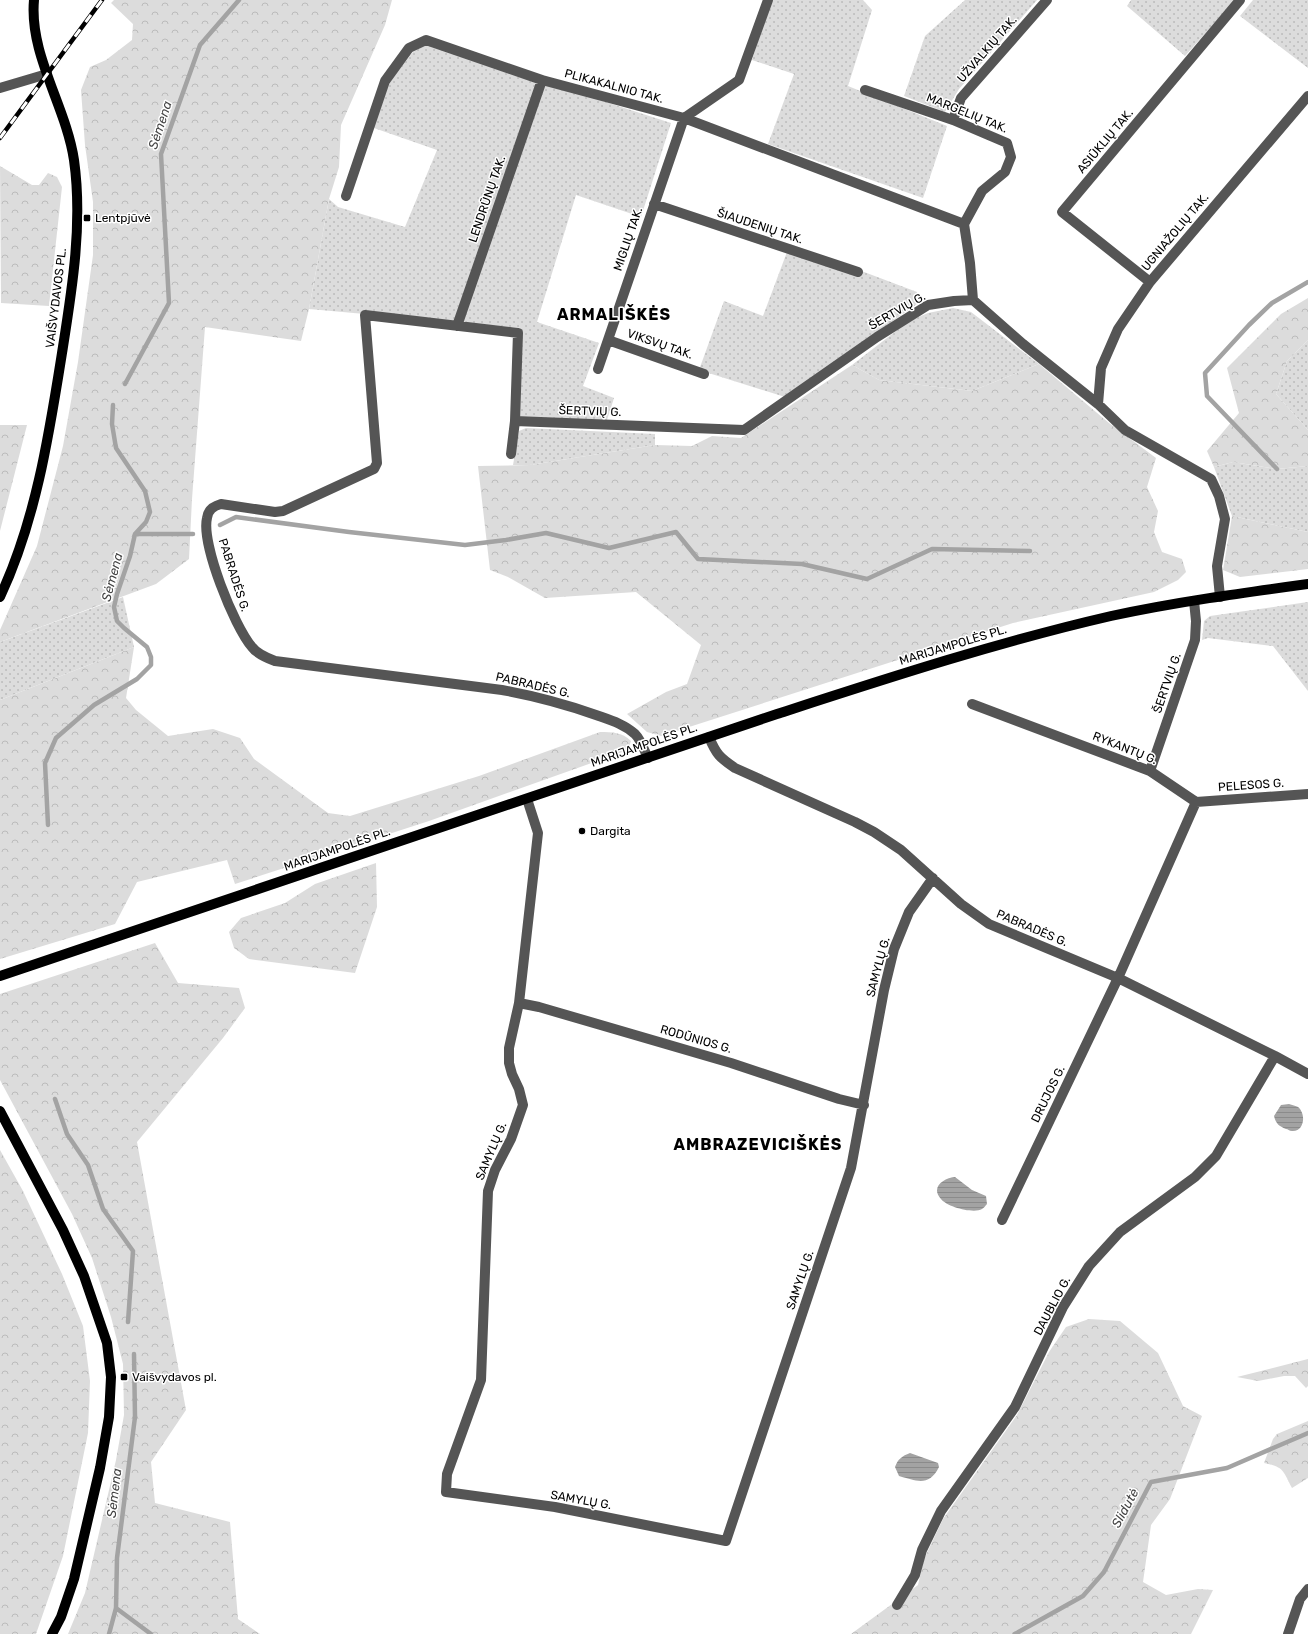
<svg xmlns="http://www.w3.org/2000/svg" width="1308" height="1634" font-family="Rubik,sans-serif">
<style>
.grass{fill:url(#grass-dots)}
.forest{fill:url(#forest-crowns)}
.water{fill:url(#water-rules)}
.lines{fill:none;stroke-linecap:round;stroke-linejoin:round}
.stream{stroke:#a3a3a3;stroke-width:4.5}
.minor{stroke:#555;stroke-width:10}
.major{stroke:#000;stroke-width:10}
.rail-casing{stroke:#000;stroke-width:4.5}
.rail{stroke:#fff;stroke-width:3;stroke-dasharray:9;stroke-linecap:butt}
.poi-dot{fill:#000;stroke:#fff;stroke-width:1.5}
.labels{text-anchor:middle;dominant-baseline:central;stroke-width:3;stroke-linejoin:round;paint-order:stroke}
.street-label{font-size:12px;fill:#000;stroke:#fff}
.poi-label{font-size:12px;fill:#000;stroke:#fff;text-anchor:start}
.water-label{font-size:13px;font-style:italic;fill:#444;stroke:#fff}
.district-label{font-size:16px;font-weight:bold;letter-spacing:1px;fill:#000;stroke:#fff}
</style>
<defs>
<pattern id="grass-dots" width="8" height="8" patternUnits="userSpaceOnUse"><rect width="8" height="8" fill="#dcdcdc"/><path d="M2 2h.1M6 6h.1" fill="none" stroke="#bbb" stroke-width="1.8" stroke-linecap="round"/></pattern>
<pattern id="forest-crowns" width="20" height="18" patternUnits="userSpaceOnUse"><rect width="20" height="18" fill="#dcdcdc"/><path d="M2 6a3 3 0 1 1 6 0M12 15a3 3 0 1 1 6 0" fill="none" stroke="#bbb"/></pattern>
<pattern id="water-rules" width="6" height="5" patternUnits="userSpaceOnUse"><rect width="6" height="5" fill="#a3a3a3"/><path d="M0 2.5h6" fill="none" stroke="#8b8b8b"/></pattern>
</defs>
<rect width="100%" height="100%" fill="#fff"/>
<path class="grass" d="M771,0H863L872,10L848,86L947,126L923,198L768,144L794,74L752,60Z
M965,0H1037L959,89L945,112L904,96L925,36Z
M1131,0H1235L1185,56L1127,6Z
M1253,0H1308V68L1240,16Z
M426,44L671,123L641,217L576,195L537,322L599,343L583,386L614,398L607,420L518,417L521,328L309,309L329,199L338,207L405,227L437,150L374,128L389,82L413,52Z
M790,244L917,292V304L785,397L699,370L724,301L763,316Z
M953,308L971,312L1039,364L972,391L879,380L852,365L909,321L928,313Z
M1308,340V430L1276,394L1287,361Z
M526,428L655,434V445L530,465H513L519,431Z
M1233,462L1277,469L1308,466V532L1232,516L1214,467Z
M123,597L134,647L0,700V642Z
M1308,602V691L1273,646L1208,638L1202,640L1204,621L1210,616Z"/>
<path class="forest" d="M114,0H392L385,25L341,125L339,167L329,199L309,309L301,341L205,327L192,499L189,559L156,584L0,642V630L37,546L63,446L78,362L93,255V202L85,145L81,90L90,67L106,60L132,40L133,24L111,3Z
M0,166L32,185H39L48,173L57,177L62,187L49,306L1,303Z
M1308,298V340L1287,361L1276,394L1308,430V466L1277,469L1233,462L1214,467L1207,451L1239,413L1227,368L1281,314Z
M1039,364L1109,423L1156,458L1147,487L1158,511L1154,532L1162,552L1182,559L1186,572L1178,580L1154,592L1013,623L661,736L647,732L627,714L666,692L687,684L701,645L636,592L545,598L508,577L490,570L478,466L530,465L655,445L692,446L712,436L741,438L852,365L879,380L972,391Z
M0,425H27L0,531Z
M1232,516L1308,532V569L1240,577L1223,570Z
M134,647L126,698L136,710L168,736L213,729L240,738L254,759L328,813L350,816L479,776L600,732C612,732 622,732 631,741L628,750L429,821L235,884L227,860L137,882L115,924L0,959V700Z
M376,863L377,907L355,973L249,959L234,948L229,932L241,918L285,903L315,884Z
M155,943L178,983L239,988L245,1008L223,1038L137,1142L186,1410L151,1462L155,1503L230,1522L238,1619L260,1634H68L85,1593L116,1460L124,1415L123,1364L111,1317L92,1258L72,1214L0,1080V994Z
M0,1150L23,1191L62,1274L83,1326L90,1381L88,1433L63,1556L36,1634H0Z
M1089,1319L1120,1321L1158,1353L1183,1406L1202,1416L1170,1499L1151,1525L1143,1582L1166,1595L1198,1589L1213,1590L1191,1634H851L918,1585L924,1559L943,1519L1017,1415L1049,1352L1066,1327Z
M1308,1359V1386L1306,1388L1295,1376H1284L1258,1381L1237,1377Z
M1308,1421V1478L1292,1488C1283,1471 1284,1467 1264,1463L1273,1439L1277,1434Z"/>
<path class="water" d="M1289,1104C1292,1105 1296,1106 1298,1107C1306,1113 1305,1132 1292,1131C1289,1131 1288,1129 1286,1129C1279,1126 1276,1124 1274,1116L1281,1105Z
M955,1177L972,1190L986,1196L987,1204C985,1206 984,1208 982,1209C974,1214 947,1207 941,1199C930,1187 944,1178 955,1177Z
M910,1453L938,1463L939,1467C929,1487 917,1481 899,1476L895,1467C898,1459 902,1456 910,1453Z"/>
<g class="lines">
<path class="stream" d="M125,384L169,303L161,154L200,45L239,0
M1277,469L1207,396L1205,373L1249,325L1272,303L1308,282
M220,525L236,517L349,532L465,545L506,540L546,533L609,548L676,532L698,559L802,564L867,579L932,549L1030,551
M135,534H193
M48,825L45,763L56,738L94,705L137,679L151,665V657L147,647L124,628L117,621L114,607L117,594L130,556L135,534L146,522L150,512L145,491L116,448L112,424L113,405
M55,1099L67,1134L88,1165L103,1209L133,1251L128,1322
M116,1608L151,1634
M109,1634L116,1608L117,1558L135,1417L134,1354
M1015,1634L1083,1596L1104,1572L1151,1482L1227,1468L1308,1433"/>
<path class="minor" d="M0,88L47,74
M865,90L953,120L1007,143L1011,157L1005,172L982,191L964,224L970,263L973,300
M953,120L961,98L1047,0
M346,196L385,81L409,48L426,40L542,80L684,118L964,224
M654,204L858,272
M1150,282L1062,212L1240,0
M457,326L542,80
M608,340L704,374
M598,369L684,118L739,80L768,0
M1098,404L1101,368L1118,329L1150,282L1308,96
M515,421L744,430L877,337L928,305L954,301L973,300L1023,344L1098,404L1125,430L1211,479L1219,496L1225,519L1217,566L1220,597
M511,454L515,421L518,333L365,315L377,463L374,469L283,511L275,512L221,504C214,506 208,509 207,518C201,544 234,626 252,647C257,654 267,658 275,661L502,690C535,696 565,704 596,715C610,720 624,724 635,734C641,740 644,750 648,758
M972,704L1150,771L1196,802L1118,978L1002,1220
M709,737C716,754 720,758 735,768L855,822L874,832L901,850L961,904L989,924L1118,978L1275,1056L1308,1074
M1150,771L1195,640L1196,621L1194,601
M527,799L538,833L519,1003L509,1048V1063L512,1074L519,1089L523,1105L511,1139L495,1170L488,1191L481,1380L447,1474L446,1492L555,1507L726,1541L851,1168L884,990L894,949L909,912L933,878
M1196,802L1308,794
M519,1003L539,1007L731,1063L839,1099L864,1105
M897,1605L915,1575L922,1550L941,1511L1015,1407L1063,1307L1089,1266L1120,1232L1195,1177L1216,1156L1275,1056
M1288,1634L1300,1599L1308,1589"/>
<path class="major" d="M0,597C36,520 49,435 62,353C72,290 83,224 74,160C66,106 29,55 34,0
M0,976L777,714C888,678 998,642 1111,616C1176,602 1242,593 1308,584
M0,1111L63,1230L84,1276L107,1343L111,1377L109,1417L100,1468L74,1579L61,1617L52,1634"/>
<g class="rail-casing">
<path id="rail" d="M0,138L102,0"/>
</g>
<use href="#rail" class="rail"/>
</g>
<g class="poi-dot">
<rect x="83" y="214" width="8" height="8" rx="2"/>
<circle cx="582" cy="831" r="4"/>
<rect x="120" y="1373" width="8" height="8" rx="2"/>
</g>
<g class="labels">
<g class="street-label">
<text transform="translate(987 49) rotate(-49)">UŽVALKIŲ TAK.</text>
<text transform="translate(614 86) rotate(15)">PLIKAKALNIO TAK.</text>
<text transform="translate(967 113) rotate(22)">MARGELIŲ TAK.</text>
<text transform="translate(1105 141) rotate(-50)">ASIŪKLIŲ TAK.</text>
<text transform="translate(487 199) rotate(-71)">LENDRŪNŲ TAK.</text>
<text transform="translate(760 226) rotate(18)">ŠIAUDENIŲ TAK.</text>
<text transform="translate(1175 232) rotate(-50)">UGNIAŽOLIŲ TAK.</text>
<text transform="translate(628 239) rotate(-71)">MIGLIŲ TAK.</text>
<text transform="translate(56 298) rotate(-83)">VAIŠVYDAVOS PL.</text>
<text transform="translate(897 311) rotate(-30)">ŠERTVIŲ G.</text>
<text transform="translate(660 344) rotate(19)">VIKSVŲ TAK.</text>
<text transform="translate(590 411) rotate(2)">ŠERTVIŲ G.</text>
<text transform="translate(234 575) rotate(72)">PABRADĖS G.</text>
<text transform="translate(953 645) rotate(-17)">MARIJAMPOLĖS PL.</text>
<text transform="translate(1167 683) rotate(-71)">ŠERTVIŲ G.</text>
<text transform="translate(533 685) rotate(13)">PABRADĖS G.</text>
<text transform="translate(644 745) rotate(-19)">MARIJAMPOLĖS PL.</text>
<text transform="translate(1125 748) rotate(22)">RYKANTŲ G.</text>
<text transform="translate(1251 785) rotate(-4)">PELESOS G.</text>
<text transform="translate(337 849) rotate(-19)">MARIJAMPOLĖS PL.</text>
<text transform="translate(1032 928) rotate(23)">PABRADĖS G.</text>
<text transform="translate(878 967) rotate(-75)">SAMYLŲ G.</text>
<text transform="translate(696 1039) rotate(16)">RODŪNIOS G.</text>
<text transform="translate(1048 1094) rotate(-64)">DRUJOS G.</text>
<text transform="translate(491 1151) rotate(-67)">SAMYLŲ G.</text>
<text transform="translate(800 1280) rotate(-71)">SAMYLŲ G.</text>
<text transform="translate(1052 1306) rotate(-62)">DAUBLIO G.</text>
<text transform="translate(581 1500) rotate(10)">SAMYLŲ G.</text>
</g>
<g class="poi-label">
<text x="95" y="218">Lentpjūvė</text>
<text x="590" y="831">Dargita</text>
<text x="132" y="1377">Vaišvydavos pl.</text>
</g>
<g class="water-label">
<text transform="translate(160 125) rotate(-72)">Sėmena</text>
<text transform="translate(112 577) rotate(-75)">Sėmena</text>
<text transform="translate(114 1493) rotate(-83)">Sėmena</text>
<text transform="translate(1125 1508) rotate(-62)">Slidutė</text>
</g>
<g class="district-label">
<text x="614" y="314">ARMALIŠKĖS</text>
<text x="758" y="1144">AMBRAZEVICIŠKĖS</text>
</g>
</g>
</svg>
